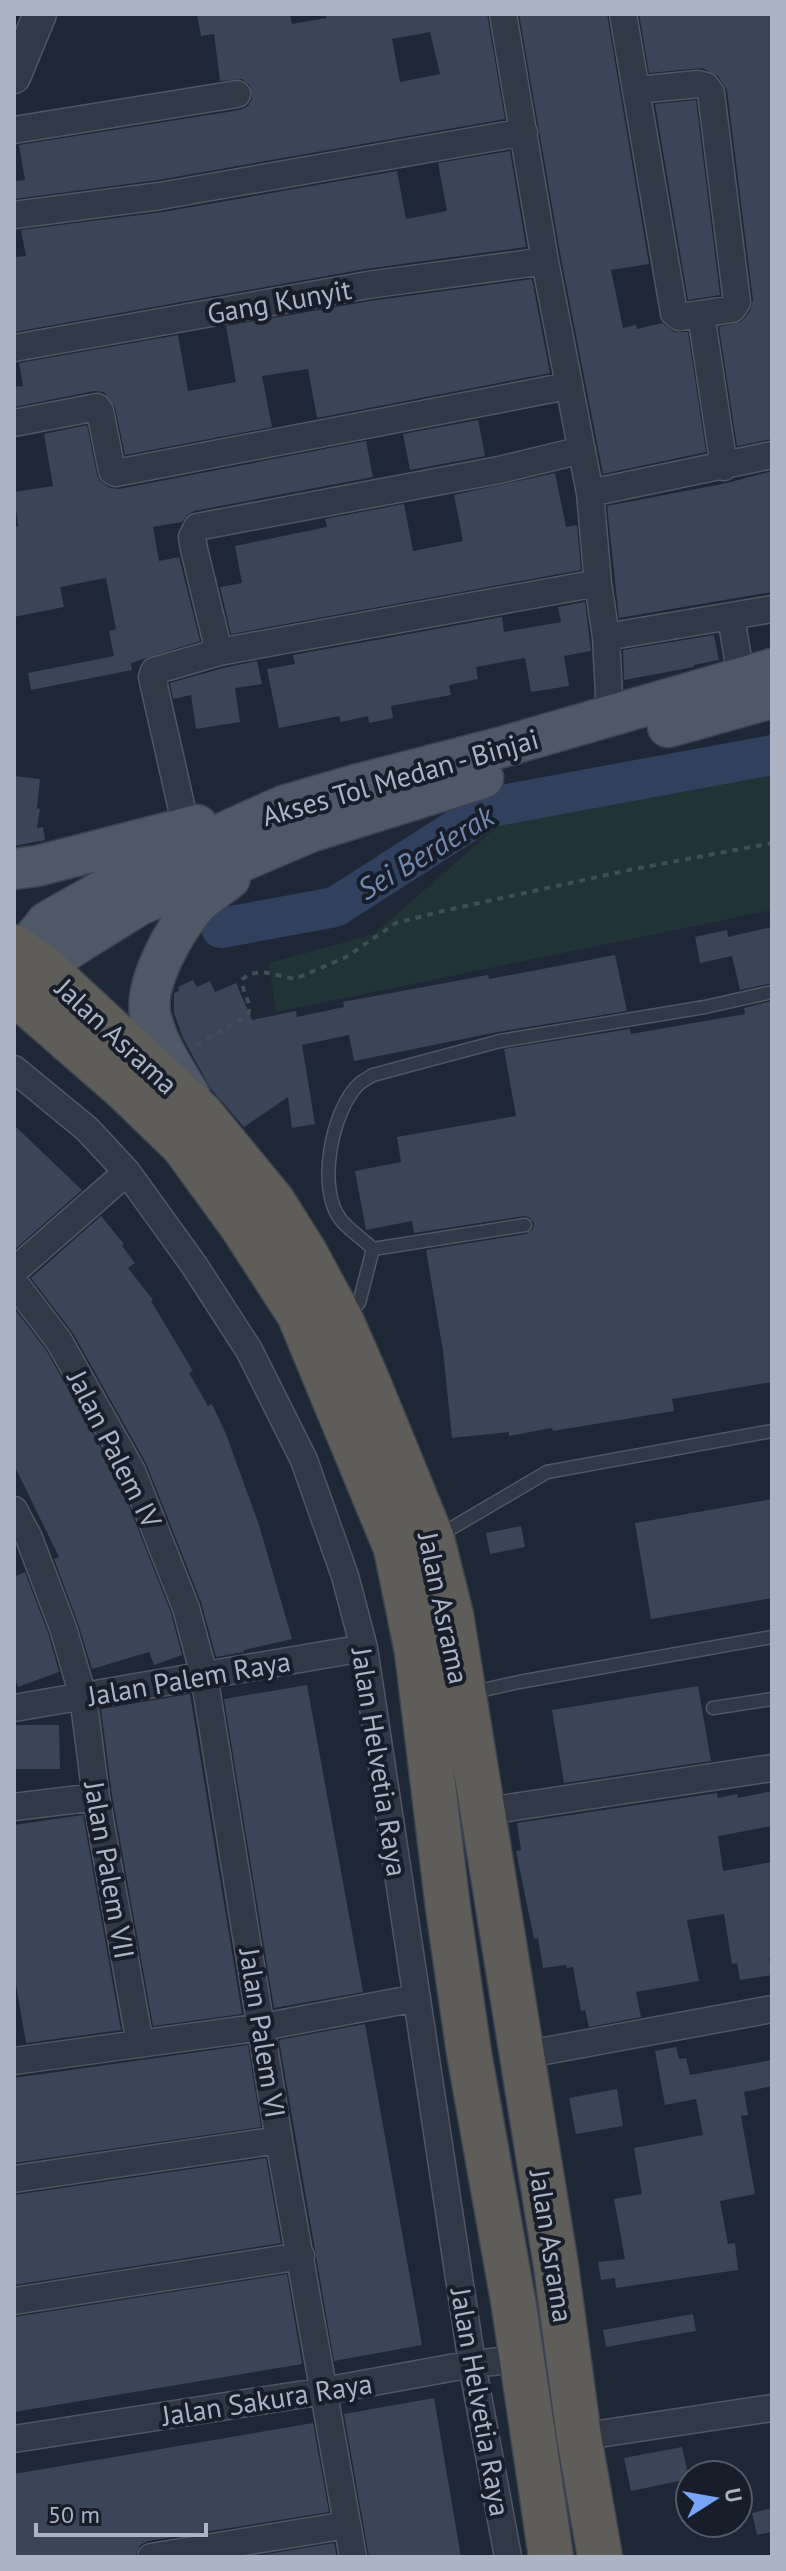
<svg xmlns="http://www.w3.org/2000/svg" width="786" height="2571" font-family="'PT Sans',sans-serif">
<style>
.green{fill:#203337}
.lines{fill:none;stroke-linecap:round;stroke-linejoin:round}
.river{stroke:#30415e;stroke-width:40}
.building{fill:#3a4557;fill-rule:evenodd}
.service-casing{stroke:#4f5665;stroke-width:15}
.minor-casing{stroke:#4f5665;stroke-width:29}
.tertiary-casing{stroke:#4f5665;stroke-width:35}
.primary-casing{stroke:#3b4250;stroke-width:43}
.trunk-casing{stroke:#3c4351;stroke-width:47}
.path{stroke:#3d5054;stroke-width:4;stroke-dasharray:6 6;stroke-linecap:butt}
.service{stroke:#313946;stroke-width:12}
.minor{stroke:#313946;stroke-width:26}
.tertiary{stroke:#313946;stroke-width:32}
.primary{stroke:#4f5867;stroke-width:40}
.trunk{stroke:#5e5d5a;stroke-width:44}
.labels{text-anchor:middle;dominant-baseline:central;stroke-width:8;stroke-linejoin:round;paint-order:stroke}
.street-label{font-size:28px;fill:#abb3c4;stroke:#171e2a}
.water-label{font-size:30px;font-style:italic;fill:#7288ae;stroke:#171e2a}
</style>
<rect width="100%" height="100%" fill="#1e2736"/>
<path class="green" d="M768,772L772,774V910L276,1012L269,963L374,934L507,818Z"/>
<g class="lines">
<path class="river" d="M221,928L335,907L491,807L772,755"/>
</g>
<path class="building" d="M197,14H290L292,24L326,18V14H487L505,119L158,180L14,199V181L25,180L19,145L240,110L248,106L252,99L250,85L242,79L220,81L214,34L201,36ZM430,32L440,74L400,82L392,39Z
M519,14H607L649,264L611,270L623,328L636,325L637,329L662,323L674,332H688L706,452L603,474L561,258Z
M639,14H772V439L737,446L719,327L741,322L750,311L753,300L727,90L718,76L702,68L649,73Z
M696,100L720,295L688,300L655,104Z
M510,151L526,247L365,269L14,332V257L26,256L21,230L163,212L397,171L406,219L447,211L438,163Z
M532,279L550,373L317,418L308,369L262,376L272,427L125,455L115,407L104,392L94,391L14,407V387L23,386L19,363L178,335L188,391L236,382L226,326L370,301Z
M478,420L485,456L410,470L403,434Z
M87,425L97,475L100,481L110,488L119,489L366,441L373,477L194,511L187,515L182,522L153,527L159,561L179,557L200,641L131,663L132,670L31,690L28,673L114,656L109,631L116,629L106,578L60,587L64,607L14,617V527L18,526L14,492L53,486L44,434Z
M772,471V592L619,618L607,506L727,483Z
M555,473L566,527L577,525L581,570L231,634L220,587L242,583L235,546L327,527L325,519L404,504L413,551L463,541L454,495Z
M585,602L591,651L564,656L569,686L531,692L525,658L476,667L478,679L449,685L451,695L391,706L393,718L369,723L368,716L341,722L339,716L279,728L267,669L295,664L293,655L502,617L504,632L561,622L558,607Z
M714,635L719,660L694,665V667L624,680L623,650Z
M257,661L262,684L235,688L240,722L196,729L191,695L173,699L170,683L223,668Z
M14,776L40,779L37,808L40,809L37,828L43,827L45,840L14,846Z
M772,927V983L740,990L732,956L700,963L695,937L727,930L728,937Z
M615,955L627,1011L498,1032L354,1061L349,1035L302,1045L315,1124L292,1128L288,1097L244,1127L211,1089L183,1038L174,1013V993L179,991L178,987L193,980L197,987L210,981L215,992L236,983L252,1020L296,1011L297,1017L344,1007L343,1002L488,975L489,979Z
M772,1001V1382L672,1399L674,1411L553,1431L552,1428L509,1436V1432L452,1438L443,1351L426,1250L526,1234L533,1229L534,1223L529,1217L524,1216L414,1233L412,1221L366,1230L355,1171L401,1162L397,1137L516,1116L504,1049L630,1029L631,1034L745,1014L744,1008Z
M14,1125L82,1190L14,1250Z
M101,1216L124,1244L122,1246L135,1263L128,1268L153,1300L151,1301L193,1371L189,1373L208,1406L212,1404L226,1434L259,1525L292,1639L244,1650V1652L216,1657L201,1602L146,1463L73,1333L31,1278Z
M14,1308L46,1350L118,1478L171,1613L182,1655L154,1665L149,1652L92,1669L78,1623L54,1559L59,1557L14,1465Z
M772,1499V1598L651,1619L635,1523Z
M521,1526L525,1547L490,1554L486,1533Z
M25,1572L48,1633L59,1672L18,1687L14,1675V1577Z
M307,1685L363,1992L274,2008L224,1699Z
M698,1686L711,1761L564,1783L552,1710Z
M190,1694L242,2014L153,2026L112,1795L101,1709Z
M14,1725H59L60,1769H14Z
M772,1791V1826L718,1836L723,1871L772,1862V1957L769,1958L772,1975L740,1980L737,1963L732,1964L724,1914L687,1920L699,1981L636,1992L641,2017L589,2027L585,2010L581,2011L573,1967L567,1968L566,1965L543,1968L538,1938L534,1939L516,1851L521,1850L517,1823L717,1793L718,1798L737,1794L738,1798Z
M83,1815L121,2030L26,2043L14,1973V1825Z
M365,2024L422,2345L334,2361L279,2040Z
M248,2045L261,2127L14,2163V2078Z
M676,2047L679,2059L686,2058L690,2075L772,2060V2086L744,2092L748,2115L741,2116L755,2194L720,2201L728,2244L735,2243L738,2270L616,2288L615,2278L601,2280L598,2262L625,2259L614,2199L642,2194L634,2148L703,2135L696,2099L665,2105L655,2051Z
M617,2089L623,2126L576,2134L569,2098Z
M266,2158L281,2243L14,2285V2195Z
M287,2274L302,2364L14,2412V2317Z
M693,2314L696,2331L606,2347L603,2330Z
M434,2398L461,2557H369L344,2414Z
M313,2423L329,2512L148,2541L140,2545L135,2557H14V2474Z
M682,2447L689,2479L631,2491L624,2458Z
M772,2508V2532L757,2535L752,2513Z
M334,2543L337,2557H250Z"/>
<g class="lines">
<g class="service-casing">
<path id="service" d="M373,1249L525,1225
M347,1312L359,1303L373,1249C363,1239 349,1230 341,1220C316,1189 332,1111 358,1085C362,1081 368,1078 373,1075L500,1041L705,1007L772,992
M440,1535L547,1472L772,1431
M470,1693L519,1682L772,1637
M713,1708L772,1699"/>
</g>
<g class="minor-casing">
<path id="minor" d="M623,14L674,313L679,317L701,314L724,467
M637,90L698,84L706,86L711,93L737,302L732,309L701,314
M14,130L237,94
M14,215L160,196L524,132
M14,348L368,285L545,261
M14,423L97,407L100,411L112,471L116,473L568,386
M590,493L772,455
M598,583L606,637L610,715
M731,617L744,694
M606,637L772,609
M219,652L194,549L192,537L197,527L499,470L582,450
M186,827L152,677L154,671L219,652L598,583L590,493L545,261L503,14
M14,1069L87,1129L127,1172L194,1265L249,1350L304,1460L345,1576L364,1648L472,2364L508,2557
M14,1271L127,1172
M14,1282L59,1341L132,1471L186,1608L204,1675L279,2140L353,2557
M14,1510L29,1538L63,1628L83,1696L96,1797L140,2044
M14,1708L364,1648
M14,1807L96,1797
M481,1812L772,1768
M523,2055L772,2009
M14,2061L262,2027L417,1998
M14,2179L279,2140
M14,2301L301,2256
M579,2437L772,2408
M14,2439L324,2391L472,2364L521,2359
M151,2557L347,2525"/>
</g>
<g class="tertiary-casing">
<path id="tertiary" d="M14,77L40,14"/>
</g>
<g class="primary-casing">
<path id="primary" d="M668,727L772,698
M14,869L37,866L197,825
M14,963L47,922L132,874L283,806L359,784L506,746L772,669
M26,993L44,968L70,948L139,905L310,832L483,778
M190,1096C175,1071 158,1046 151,1018C142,986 175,929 196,905C206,895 219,887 230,878"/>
</g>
<g class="trunk-casing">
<path id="trunk" d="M14,947L44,968L200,1113L273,1202L305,1253L340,1318L368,1382L432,1539L451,1615L556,2266L579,2437L600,2557
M14,992L125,1089L183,1145L242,1226L299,1314L396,1548L417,1652L448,1908L469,2053L514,2306L551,2557"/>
</g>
<path class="path" d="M196,1045L248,1015C253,1001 240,992 243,979L249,974L263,972L295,979L346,957L396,923L443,911L629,870L772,843"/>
<use href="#service" class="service"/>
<use href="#minor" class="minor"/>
<use href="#tertiary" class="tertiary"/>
<use href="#primary" class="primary"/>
<use href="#trunk" class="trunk"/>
</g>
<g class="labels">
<g class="street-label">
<text transform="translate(279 301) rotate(-10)">Gang Kunyit</text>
<text transform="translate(400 777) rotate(-16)">Akses Tol Medan - Binjai</text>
<text transform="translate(117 1036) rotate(43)">Jalan Asrama</text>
<text transform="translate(115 1449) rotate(63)">Jalan Palem IV</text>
<text transform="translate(444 1608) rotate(78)">Jalan Asrama</text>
<text transform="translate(189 1678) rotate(-10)">Jalan Palem Raya</text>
<text transform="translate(380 1762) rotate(81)">Jalan Helvetia Raya</text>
<text transform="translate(110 1870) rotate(80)">Jalan Palem VII</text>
<text transform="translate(263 2033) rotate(81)">Jalan Palem VI</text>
<text transform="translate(552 2246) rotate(81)">Jalan Asrama</text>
<text transform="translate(267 2399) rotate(-9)">Jalan Sakura Raya</text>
<text transform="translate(481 2402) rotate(80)">Jalan Helvetia Raya</text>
</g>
<g class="water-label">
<text transform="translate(425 852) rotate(-31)">Sei Berderak</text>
</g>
</g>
<rect width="786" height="2571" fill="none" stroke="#abb3c4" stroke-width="32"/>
<g transform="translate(714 2499) rotate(79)"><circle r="38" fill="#171e2a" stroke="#525a68" stroke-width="2"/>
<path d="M0-6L14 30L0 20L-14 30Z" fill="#78a4fc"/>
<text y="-12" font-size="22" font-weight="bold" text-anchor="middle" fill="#abb3c4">U</text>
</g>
<path d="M36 2523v12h170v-12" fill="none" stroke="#abb3c4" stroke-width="4"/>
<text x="48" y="2523" font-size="24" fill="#abb3c4" stroke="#171e2a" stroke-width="6" paint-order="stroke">50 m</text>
</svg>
